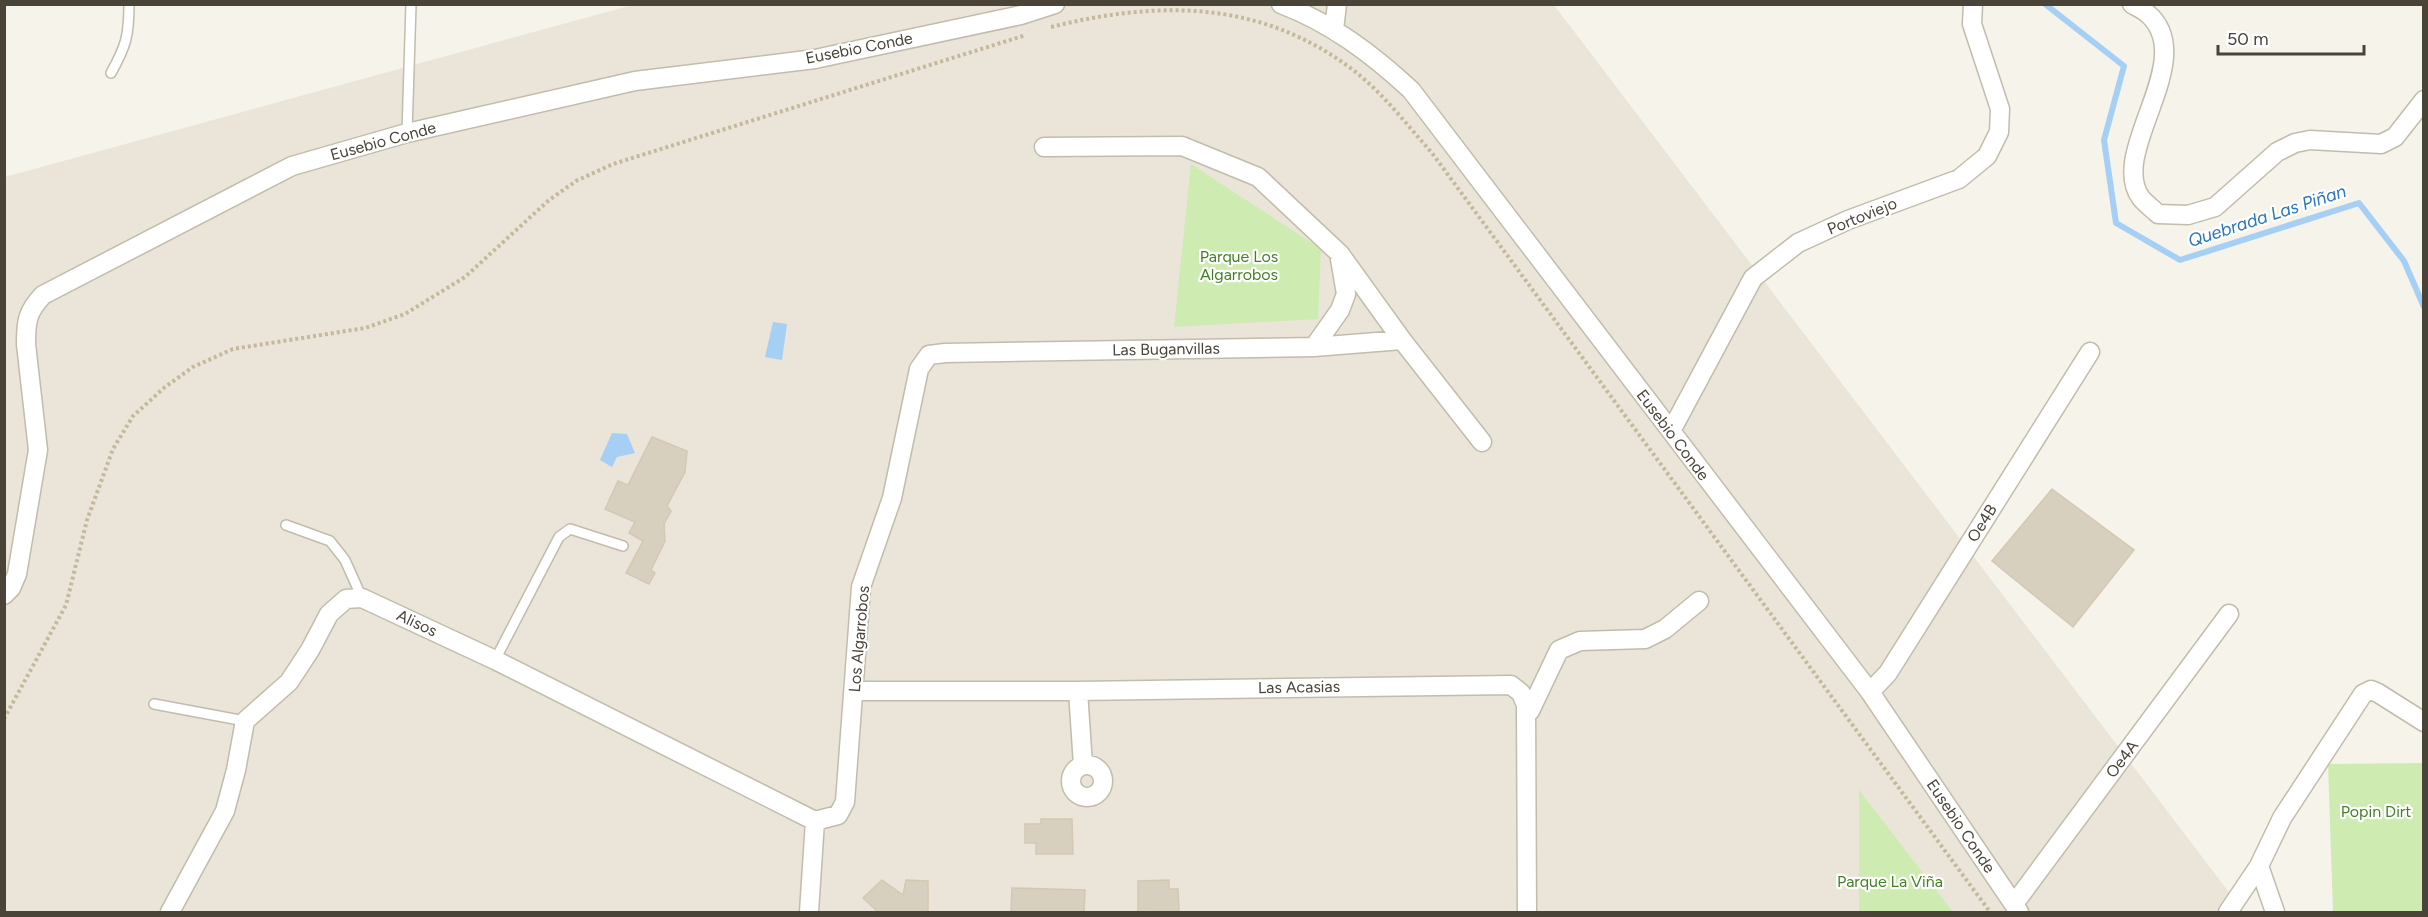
<svg xmlns="http://www.w3.org/2000/svg" width="2428" height="917" font-family="Figtree,sans-serif">
<style>
.residential{fill:#eae5d8}
.green{fill:#ceebb2}
.water{fill:#a5cff4}
.lines{fill:none;stroke-linecap:round;stroke-linejoin:round}
.stream{stroke:#a5cff4;stroke-width:6}
.building{fill:#d8d0bf;stroke:#d3c8b2;stroke-width:1.5}
.service-casing{stroke:#c2bcac;stroke-width:12}
.minor-casing{stroke:#c2bcac;stroke-width:21}
.path{stroke:#c5b99d;stroke-width:4;stroke-dasharray:3 3;stroke-linecap:butt}
.service{stroke:#fff;stroke-width:9}
.minor{stroke:#fff;stroke-width:18}
.labels{text-anchor:middle;dominant-baseline:central;stroke-width:4.5;stroke-linejoin:round;paint-order:stroke}
.street-label{font-size:16px;fill:#4a4438;stroke:#fff}
.park-label{font-size:16px;fill:#448027;stroke:#fff}
.water-label{font-size:18px;font-style:italic;fill:#2a77bd;stroke:#fff}
</style>
<rect width="100%" height="100%" fill="#f6f3ea"/>
<path class="residential" d="M636,4L1554,5L2244,912H5V177Z"/>
<path class="green" d="M1191,164L1321,249L1318,319L1174,327Z
M2423,763V912H2333L2328,764Z
M1859,790L1953,912H1859Z"/>
<path class="water" d="M773,322L787,324L782,360L765,357Z
M612,433L627,434L635,453L617,457L612,467L600,460Z"/>
<g class="lines">
<path class="stream" d="M2045,4L2124,66L2104,140L2116,223L2180,260L2359,203L2404,261L2424,307"/>
</g>
<path class="building" d="M652,437L687,451L685,472L667,506L671,511L664,524L665,541L651,570L655,573L649,584L626,573L643,541L629,533L635,522L605,509L618,481L628,485Z
M2052,489L2134,550L2073,627L1992,561Z
M1041,819H1072L1073,854H1036V843H1025V824H1041Z
M882,880L903,895L906,880L928,881V912H878L863,898Z
M1169,880V889H1178L1179,911L1138,912V881Z
M1012,888L1085,890L1084,912H1011Z"/>
<g class="lines">
<g class="service-casing">
<path id="service" d="M111,73C126,46 129,36 129,4
M407,133L411,4
M286,525L330,541L345,560L362,598
M495,660L559,537L570,529L623,546
M154,704L245,721"/>
</g>
<g class="minor-casing">
<path id="minor" d="M1281,4C1331,23 1372,54 1411,90L1870,692L2019,912
M2132,4C2137,7 2144,10 2148,14C2200,60 2107,152 2141,198C2146,204 2153,209 2158,214L2188,215L2215,207L2277,152L2295,143L2310,140L2381,144L2395,137L2424,100
M1334,30L1337,4
M1044,147L1182,146L1258,177L1340,254L1402,340L1482,442
M1314,347L1340,310L1346,294L1340,259
M1671,431L1753,278L1798,243L1848,220L1959,179L1987,156L1999,132L2000,109L1972,24L1973,4
M4,595L11,588L17,574L38,450L26,344C26,321 27,312 43,295L292,166L407,133L635,81L815,59L1021,15L1055,4
M854,691H1078L1511,685L1521,693L1526,705L1527,912
M1078,691L1083,765
M1870,692L1888,673L2090,352
M1526,714L1530,711L1559,650L1580,641L1645,639L1665,629L1699,601
M1071 781a16 16 0 1 1 32 0a16 16 0 1 1-32 0Z
M815,821L838,815L845,802L861,587L892,498L919,369L929,355L945,353L1314,347L1402,340
M2014,904L2229,614
M170,912L225,811L236,770L245,721L289,682L310,650L329,614L346,599L362,598L495,660L815,821
M809,912L815,821
M2228,912L2259,866
M2275,912L2259,866L2282,818L2363,694L2371,690L2378,693L2424,722"/>
</g>
<path class="path" d="M1051,27C1159,0 1261,0 1353,70C1383,93 1407,125 1432,153L1990,912
M4,719L66,605L87,520L113,449L133,416L165,387L193,367L233,349L365,328L405,314L465,277L548,201L576,181L613,164L1026,35"/>
<use href="#service" class="service"/>
<use href="#minor" class="minor"/>
</g>
<g class="labels">
<g class="street-label">
<text transform="translate(859 48) rotate(-11)">Eusebio Conde</text>
<text transform="translate(383 141) rotate(-15)">Eusebio Conde</text>
<text transform="translate(1862 216) rotate(-22)">Portoviejo</text>
<text transform="translate(1166 349) rotate(-1)">Las Buganvillas</text>
<text transform="translate(1673 435) rotate(53)">Eusebio Conde</text>
<text transform="translate(1982 523) rotate(-58)">Oe4B</text>
<text transform="translate(417 623) rotate(25)">Alisos</text>
<text transform="translate(859 639) rotate(-85)">Los Algarrobos</text>
<text transform="translate(1299 687) rotate(-1)">Las Acasias</text>
<text transform="translate(2122 759) rotate(-53)">Oe4A</text>
<text transform="translate(1961 826) rotate(56)">Eusebio Conde</text>
</g>
<g class="park-label">
<text x="1239" y="256">Parque Los<tspan x="1239" dy="18">Algarrobos</tspan></text>
<text x="2376" y="811">Popin Dirt</text>
<text x="1890" y="881">Parque La Viña</text>
</g>
<g class="water-label">
<text transform="translate(2267 216) rotate(-18)">Quebrada Las Piñan</text>
</g>
</g>
<rect width="2428" height="917" fill="none" stroke="#4a4438" stroke-width="12"/>
<path d="M2218 45v9h146v-9" fill="none" stroke="#4a4438" stroke-width="3"/>
<text x="2227" y="45" font-size="18" fill="#4a4438" stroke="#ffffff" stroke-width="4.5" paint-order="stroke">50 m</text>
</svg>
